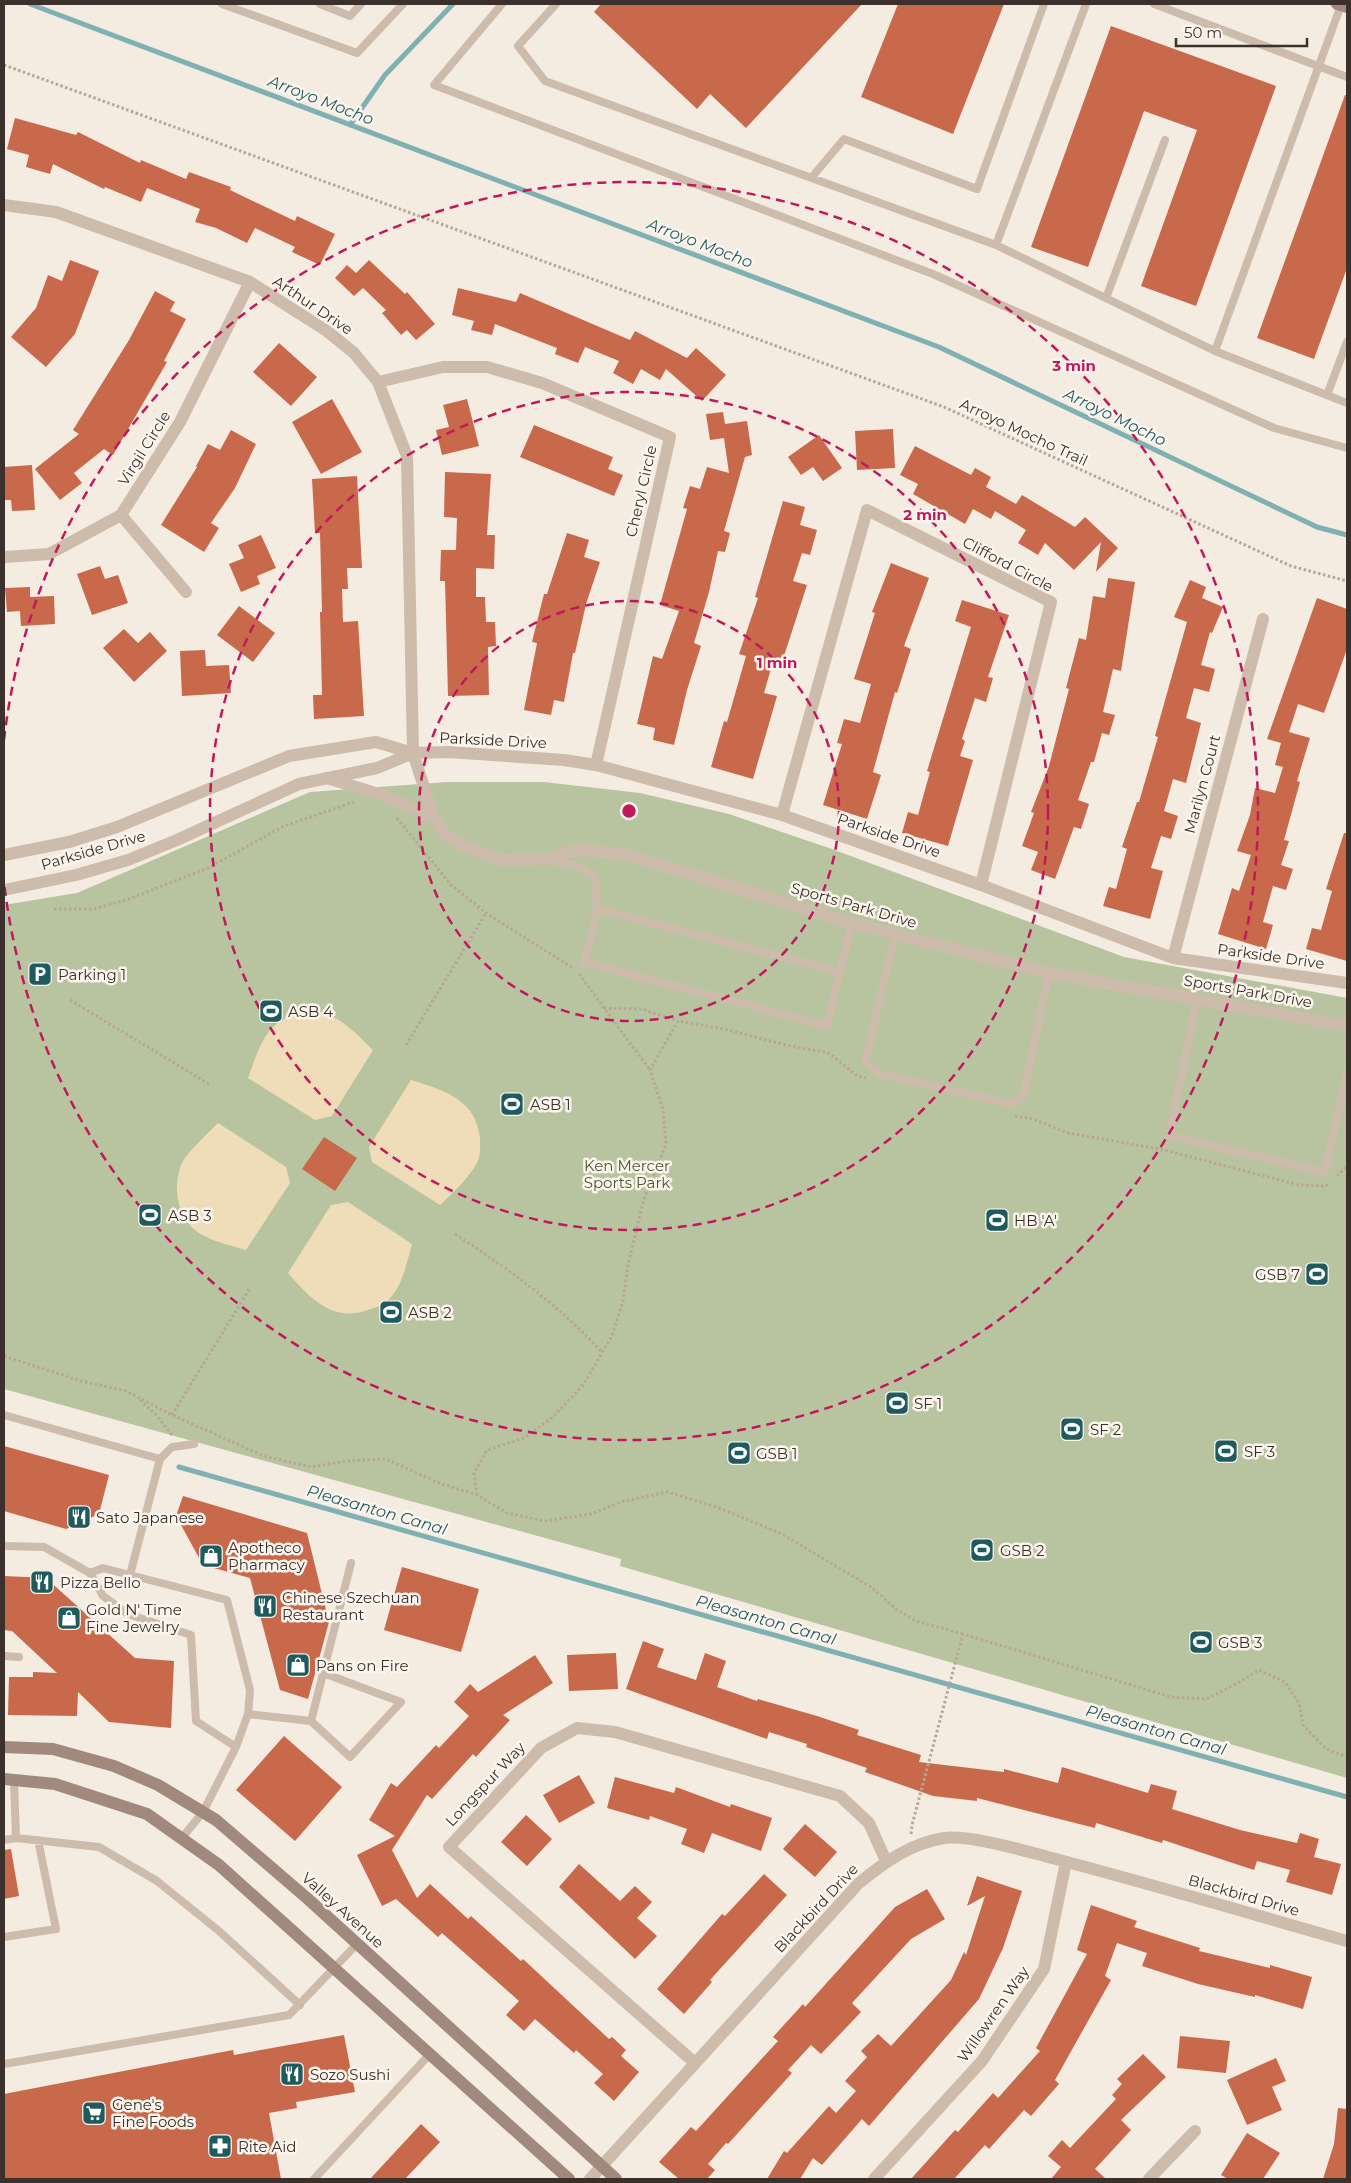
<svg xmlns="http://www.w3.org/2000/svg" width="1351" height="2183" font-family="Montserrat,sans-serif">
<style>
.green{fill:#b8c4a0}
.sand{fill:#efdcb8}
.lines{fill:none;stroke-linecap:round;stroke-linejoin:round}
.stream{stroke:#7fb0b2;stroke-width:5}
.building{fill:#c8694b}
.path{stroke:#b9a596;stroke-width:3;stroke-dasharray:2.5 2.5;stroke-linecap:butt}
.service{stroke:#cdbbac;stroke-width:8}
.minor{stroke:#cdbbac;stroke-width:12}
.tertiary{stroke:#cdbbac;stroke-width:12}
.secondary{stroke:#a18a7d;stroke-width:12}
.ring{fill:none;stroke:#c2185b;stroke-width:2.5;stroke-dasharray:9 6}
.labels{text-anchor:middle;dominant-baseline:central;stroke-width:5;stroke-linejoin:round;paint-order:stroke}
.street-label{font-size:15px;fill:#3b302b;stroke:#fbf5ee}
.poi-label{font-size:15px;fill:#3b302b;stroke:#fbf5ee;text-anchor:start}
.park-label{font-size:15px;fill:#4a5a2e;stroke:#fbf5ee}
.water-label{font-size:16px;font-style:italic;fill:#1f5a5e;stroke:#fbf5ee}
.centre{fill:#c2185b;stroke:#fbf5ee;stroke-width:2.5}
.ring-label{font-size:15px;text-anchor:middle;font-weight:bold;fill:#c2185b;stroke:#fbf5ee;stroke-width:5;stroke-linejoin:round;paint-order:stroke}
</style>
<rect width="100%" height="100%" fill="#f4ebe1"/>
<path class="green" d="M447,782H544L640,793L729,814L829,848L1124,957L1347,998V1778L620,1566L621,1559L4,1389V905L77,893L310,792Z"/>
<path class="sand" d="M307,1011C337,1011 353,1031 373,1050L332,1116L315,1120L248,1078C261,1043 266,1019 307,1011Z
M411,1080C443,1090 476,1099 480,1138C480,1145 481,1154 478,1161C469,1178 454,1192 440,1205L372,1162L369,1147Z
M218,1123L286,1167L290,1183L246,1250C230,1245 213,1242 199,1233C174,1217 170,1175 188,1154C197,1143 208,1133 218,1123Z
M348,1202L412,1244C407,1261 403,1284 391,1297C385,1304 376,1308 368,1310C332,1323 309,1297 288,1273L331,1205Z"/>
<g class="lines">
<path class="stream" d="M30,4L939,347L1317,527L1347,535
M350,125L385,75L453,4
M179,1467L1347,1797"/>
</g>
<path class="building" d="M601,4H862L746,128L710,94L697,109L594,12Z
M898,4H1004L953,134L861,97Z
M1111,26L1276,86L1196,306L1141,286L1197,130L1144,111L1088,267L1031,247Z
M1345,95H1347V268L1314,359L1257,338Z
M15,118L76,135L78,132L140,163L141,160L186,179L189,172L231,187L230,190L295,221L297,216L335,234L320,265L292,252L295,247L255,228L247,243L216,228L195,222L200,209L147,188L141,202L105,187L104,189L53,164L50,174L26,167L29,155L7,149Z
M70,260L99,271L75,334L46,367L11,337L36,308L48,275L62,281Z
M369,260L405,294L407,292L435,324L416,340L407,330L401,335L382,313L386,310L363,288L354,296L335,278L347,265L356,273Z
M458,288L516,302L520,293L630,340L635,331L687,358L696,348L726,375L702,401L666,369L660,380L641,369L633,384L613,373L619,361L585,347L578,363L555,354L557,348L495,324L492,335L471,330L474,321L452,315Z
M155,291L175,302L170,311L186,319L164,361L167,362L113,455L104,449L74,473L82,483L60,500L35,469L79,434L73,430L129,340Z
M279,343L317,377L291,406L253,372Z
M332,399L362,452L321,474L292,422Z
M467,399L479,446L442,455L436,430L449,427L443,405Z
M723,412L725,424L747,421L752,455L745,457L724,531L730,533L725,552L718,551L709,592L694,643L701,646L687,690L674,745L653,740L655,728L637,724L653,656L662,659L679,611L660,605L687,509L683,508L690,486L700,489L707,467L729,473L724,438L710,440L706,414Z
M534,425L613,457L608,469L623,475L614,496L520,457Z
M893,429L895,468L857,470L855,431Z
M231,430L256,444L235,488L211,523L219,528L204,552L161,525L197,467L196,466L208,444L220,450Z
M819,435L842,468L823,481L813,467L801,475L788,457Z
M915,446L971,475L975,468L991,477L986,487L1016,504L1022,495L1075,527L1085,517L1118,548L1096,572L1101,542L1074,570L1045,543L1038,555L1018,543L1026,530L995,511L991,519L973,509L965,524L913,494L918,484L900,475Z
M32,465L35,510L12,511L11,500H4V467Z
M445,472L491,474L487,535H495L494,569L476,568V597H485L486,622H495L496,646L488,647L489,695L448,696L445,581H440L441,550H456L457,518L444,517Z
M357,476L362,568H347L348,589H342L343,622L358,621L364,716L314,719L313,695H322L320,612H322L320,533H315L312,479Z
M783,501L805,507L800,525L817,530L810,555L802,553L793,581L807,585L795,622L780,668L772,665L764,693L777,696L753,779L711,767L724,721L727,722L746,656L739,654L758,598L755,597Z
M567,533L589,540L584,557L600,562L586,604L575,653H573L564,702L554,700L551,715L524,710L537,643L532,642L544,594H547Z
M261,535L276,568L257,576L260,584L241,592L229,564L244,558L238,545Z
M891,563L929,578L904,646L911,649L897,693L895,692L873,772L881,775L867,819L823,805L842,744L837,743L844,719L860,723L871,684L854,679L875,613L872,612Z
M100,566L105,579L118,575L128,603L92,615L77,574Z
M1108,578L1135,582L1121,671L1113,669L1103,712L1115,715L1109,735L1102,733L1094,762H1091L1078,800L1089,804L1081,829L1074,827L1055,879L1031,870L1038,852L1022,846L1034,813L1031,812L1049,766L1069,689L1066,688L1079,638L1086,640L1093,596L1105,598Z
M1190,580L1206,587L1202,598L1223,607L1212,633L1210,632L1201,665L1215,669L1209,692L1194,688L1186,718L1201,723L1186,783L1173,779L1164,811L1178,816L1171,839L1161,836L1151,868L1163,871L1150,919L1103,906L1109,887L1116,889L1127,849L1122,847L1137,802H1139L1158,737L1155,736L1187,622L1174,617Z
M30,587V597L54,596L55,624L21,626L20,611L7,612L5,588Z
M1317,598L1347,609V649L1324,713L1298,704L1289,732L1310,738L1297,781L1300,782L1284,840L1289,841L1281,865L1293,869L1286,890L1273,886L1263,922L1273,925L1266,949L1218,934L1232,888L1239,891L1251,855L1237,851L1250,815L1255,788L1275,793L1283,767L1275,765L1281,743L1267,739Z
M962,600L1009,615L988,677L993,678L986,702L975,698L962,739L965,741L960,756L973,760L948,846L902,833L908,812L918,815L930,772L927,771L971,627L955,621Z
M239,606L275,633L253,662L217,635Z
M124,629L138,643L150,632L167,651L134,682L103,648Z
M205,650L206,666L229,665L231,693L182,696L180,651Z
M1344,833H1347V961L1306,949L1312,928L1321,930L1332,891L1326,889Z
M324,1137L357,1158L335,1191L302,1169Z
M4,1446L109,1475L99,1514L66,1529L4,1511Z
M183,1496L307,1533L329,1622L308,1699L280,1690L250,1578L203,1565L176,1516Z
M402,1567L479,1589L461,1652L384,1630Z
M4,1576L46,1578L135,1658L174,1661L171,1728L109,1722L78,1692L77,1716L8,1715L9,1677H33V1672L57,1673L12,1631L4,1630Z
M643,1641L664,1649L657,1667L696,1680L705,1653L726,1661L717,1687L757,1701L758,1699L817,1716L859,1730L857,1735L921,1755L919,1762L1004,1772V1769L1058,1783L1062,1767L1148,1793L1151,1784L1177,1791L1172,1809L1240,1830L1297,1843L1300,1833L1319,1839L1314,1857L1341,1864L1332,1895L1286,1882L1290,1870L1257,1861L1254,1870L1163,1840L1162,1843L1096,1823L1095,1828L977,1798V1801L933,1796L865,1772L867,1768L806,1747L807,1744L769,1732L767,1739L626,1689Z
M616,1653L618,1689L569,1691L567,1655Z
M535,1655L553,1683L503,1715L510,1720L476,1757L473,1754L432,1799L427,1795L392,1850L417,1898L430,1884L468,1919L471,1916L521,1961L523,1959L609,2039L612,2037L626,2050L621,2056L639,2072L614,2101L594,2083L603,2074L576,2050L574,2053L535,2019L524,2031L506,2015L519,2001L442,1933L438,1937L396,1899L382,1906L357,1855L395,1836L369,1820L391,1783L397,1787L436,1745L439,1748L469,1716L454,1702L470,1684L478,1692Z
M284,1736L342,1787L295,1841L236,1790Z
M579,1775L595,1803L559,1823L543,1795Z
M615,1777L674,1793L676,1787L730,1807L731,1804L772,1818L761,1851L712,1833L704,1853L681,1844L687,1829L650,1816L649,1820L607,1808Z
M526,1815L552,1839L527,1866L501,1842Z
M805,1824L837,1852L815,1877L783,1849Z
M11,1849L19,1896L4,1899V1850Z
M579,1864L620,1901L635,1886L652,1902L637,1918L657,1936L635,1959L559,1887Z
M764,1874L787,1895L710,1980L712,1982L684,2014L657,1989L722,1914L725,1916Z
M977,1876L1022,1891L1003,1948L979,1999L869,2126L862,2119L822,2165L813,2158L800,2179H767L784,2151L787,2153L829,2106L836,2113L856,2091L845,2081L867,2057L861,2051L878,2034L891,2046L951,1980L964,1952L966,1955L985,1896L967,1906Z
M927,1889L945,1919L911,1939L852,2003L861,2012L821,2054L811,2045L788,2070L792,2073L728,2144L726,2143L708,2164L715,2170L707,2179H679L659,2162L691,2127L696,2131L778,2041L773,2037L803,2004L805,2007L895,1907Z
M1091,1905L1137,1921L1134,1927L1200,1948L1199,1951L1270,1968V1965L1312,1977L1303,2009L1255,1995V1997L1198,1984L1142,1966L1147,1953L1117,1943L1105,1976L1111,1980L1055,2080L1059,2084L1031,2116L1024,2110L989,2149L985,2145L954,2179H911L955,2130L958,2132L993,2093L998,2098L1040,2051L1036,2048L1087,1954L1077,1950Z
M344,2035L355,2092L296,2102L297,2108L269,2113L281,2179H4V2094L233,2050L234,2055Z
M1180,2036L1230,2041L1226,2073L1177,2068Z
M1143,2054L1166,2077L1121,2120L1131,2130L1095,2169L1106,2179H1051L1061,2167L1048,2156L1062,2140L1070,2148L1116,2099L1112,2095L1122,2084L1117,2079Z
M1276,2058L1286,2081L1272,2087L1282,2110L1247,2125L1227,2080Z
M1338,2108L1347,2109V2179H1323L1334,2144Z
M421,2124L440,2142L405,2179H370Z
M1247,2133L1280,2153L1263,2179H1228L1221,2175Z"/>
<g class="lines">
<path class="path" d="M4,65L944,407L1291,566L1347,581
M397,818L451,885L486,913L573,968
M54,909H94L129,899L208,868L284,826L354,802
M579,974L650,1070
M70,1000L209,1084
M604,1008L642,1009L678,1021
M406,1045L486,913
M1015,1116L1033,1119L1068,1133L1160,1149L1299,1185L1326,1186L1328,1184
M1337,1176L1347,1167
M455,1234C510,1270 556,1303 602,1352
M4,1356L81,1381L126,1391L172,1415L264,1456L311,1467L348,1461L386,1459L439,1483L477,1495L507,1513L545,1521L591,1514L621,1502L667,1492L714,1506L782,1534L871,1587L896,1609L916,1621L963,1634
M140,1400L156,1415L172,1435
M172,1415L250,1288
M477,1495L474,1473L487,1450L524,1438L552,1418L583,1385L612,1336L623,1301L628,1265L643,1202L666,1144L663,1109L650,1070L678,1021L724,1029L786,1045L829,1053L857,1076L866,1078
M911,1834L912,1825L963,1634L1171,1697L1206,1699L1238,1683L1259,1670L1285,1682L1299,1703L1303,1725L1326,1749L1347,1757"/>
<path class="service" d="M222,4L357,53L403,4
M320,4L350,16L361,4
M502,4L434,85L933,274L1274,428L1347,448
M556,4L518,46L545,81L996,245L1215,351L1347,403
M1154,4L1347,77
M812,177L844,139L977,189L1044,4
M996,245L1086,4
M1106,298L1165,140
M1215,351L1341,5
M1327,395L1347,342
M549,860L575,865L595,877C601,907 592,933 584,962L827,1026L840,972L598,909
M896,934L865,1061L880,1074L1012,1104L1023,1096L1049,973
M840,972L852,923
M1197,999L1169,1136L1325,1172L1347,1073
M4,1415L160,1459L130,1575
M160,1459L172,1447L194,1444
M4,1546L44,1547L90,1573L103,1596L128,1614L191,1635L196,1721L236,1747
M90,1573L103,1568L227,1600L250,1690L248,1714L236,1747L203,1812L181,1839
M4,1656L19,1657
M248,1714L311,1721L351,1563
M311,1721L350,1757L401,1702L323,1673
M14,1780L16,1838L99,1847L157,1881L219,1931L300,2005
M4,1840L16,1838
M4,1937L56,1929L38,1840
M4,2064L289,2015L357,1944
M314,2179L429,2055"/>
<path class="minor" d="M4,205L56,212L250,282L327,331L354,353L378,382L407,456L413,753L434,818L445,834L463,846L502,860L544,859L577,850L624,854L852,923L1049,973L1347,1026
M378,382L443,367H487L542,383L670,437L596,765
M121,515L186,592
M4,557L49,554L121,515L180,422L250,282
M782,815L867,510L1051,602L981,885
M4,855L69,842L117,827L289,756L376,742L413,753L448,752L564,760L596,765L782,815L981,885L1173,958L1347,983
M4,890L76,875L128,860L177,840L299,784L377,768L413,753
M1173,958L1263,619
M695,2063L449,1847L541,1748L577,1728L615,1732L840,1796L869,1823L886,1861
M590,2179L858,1884C883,1863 911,1843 944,1838C972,1835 1021,1850 1048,1857C1148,1883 1248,1913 1347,1941
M874,2179L982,2061L1044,1969L1066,1862
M1149,2179L1195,2131"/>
<path class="tertiary" d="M327,778L385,796L434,818"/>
<path class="secondary" d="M1337,4L1347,7
M4,1747L53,1749L114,1766L158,1785L216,1820L308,1899L616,2179
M4,1779L55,1784L147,1814L219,1865L569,2179"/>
</g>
<g class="ring">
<circle cx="629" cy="811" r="210"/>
<circle cx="629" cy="811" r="419"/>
<path d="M4 740A629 629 0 1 1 4 882"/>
</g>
<defs>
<g id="parking-square" transform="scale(1.25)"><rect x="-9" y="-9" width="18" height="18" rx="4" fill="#1f5a5e" stroke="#fbf5ee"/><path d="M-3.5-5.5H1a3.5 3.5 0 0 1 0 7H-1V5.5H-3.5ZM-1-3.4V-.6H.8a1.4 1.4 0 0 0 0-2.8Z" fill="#fff"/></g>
<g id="stadium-square" transform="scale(1.25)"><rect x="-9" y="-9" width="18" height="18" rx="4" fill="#1f5a5e" stroke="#fbf5ee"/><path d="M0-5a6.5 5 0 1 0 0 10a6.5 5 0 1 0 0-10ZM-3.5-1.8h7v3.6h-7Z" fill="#fff"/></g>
<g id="restaurant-square" transform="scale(1.25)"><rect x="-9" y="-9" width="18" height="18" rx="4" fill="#1f5a5e" stroke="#fbf5ee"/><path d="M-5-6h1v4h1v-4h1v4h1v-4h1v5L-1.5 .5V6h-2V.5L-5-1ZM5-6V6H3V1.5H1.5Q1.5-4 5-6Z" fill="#fff"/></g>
<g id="shop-square" transform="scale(1.25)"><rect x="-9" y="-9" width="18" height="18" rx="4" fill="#1f5a5e" stroke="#fbf5ee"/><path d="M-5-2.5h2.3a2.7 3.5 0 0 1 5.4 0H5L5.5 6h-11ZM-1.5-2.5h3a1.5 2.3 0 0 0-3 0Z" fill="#fff"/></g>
<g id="supermarket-square" transform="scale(1.25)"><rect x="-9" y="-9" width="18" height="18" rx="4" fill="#1f5a5e" stroke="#fbf5ee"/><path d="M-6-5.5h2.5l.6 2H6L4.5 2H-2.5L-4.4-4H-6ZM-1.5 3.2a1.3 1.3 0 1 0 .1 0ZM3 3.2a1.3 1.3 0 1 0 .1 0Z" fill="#fff"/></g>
<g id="pharmacy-square" transform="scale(1.25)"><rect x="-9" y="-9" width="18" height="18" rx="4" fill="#1f5a5e" stroke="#fbf5ee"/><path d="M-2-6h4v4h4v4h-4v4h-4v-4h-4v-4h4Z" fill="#fff"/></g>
</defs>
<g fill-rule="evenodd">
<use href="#parking-square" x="40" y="974"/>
<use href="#stadium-square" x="271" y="1011"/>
<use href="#stadium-square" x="512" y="1104"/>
<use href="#stadium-square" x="150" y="1215"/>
<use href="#stadium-square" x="997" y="1220"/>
<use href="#stadium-square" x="1317" y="1274"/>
<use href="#stadium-square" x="391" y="1312"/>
<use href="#stadium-square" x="897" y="1403"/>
<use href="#stadium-square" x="1072" y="1429"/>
<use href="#stadium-square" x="1226" y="1451"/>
<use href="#stadium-square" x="739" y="1453"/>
<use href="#restaurant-square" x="79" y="1517"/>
<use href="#stadium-square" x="982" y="1550"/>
<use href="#shop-square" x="211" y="1556"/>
<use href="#restaurant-square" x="42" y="1582"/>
<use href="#restaurant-square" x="265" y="1606"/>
<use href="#shop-square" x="69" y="1618"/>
<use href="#stadium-square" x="1201" y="1642"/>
<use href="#shop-square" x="298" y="1665"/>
<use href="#restaurant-square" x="292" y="2074"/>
<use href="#supermarket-square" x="94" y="2113"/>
<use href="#pharmacy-square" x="220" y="2146"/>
</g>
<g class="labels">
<g class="street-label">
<text transform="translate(313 305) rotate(34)">Arthur Drive</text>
<text transform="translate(1024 432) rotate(25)">Arroyo Mocho Trail</text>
<text transform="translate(144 448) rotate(-58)">Virgil Circle</text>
<text transform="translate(641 491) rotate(-77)">Cheryl Circle</text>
<text transform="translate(1008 564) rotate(28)">Clifford Circle</text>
<text transform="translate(493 740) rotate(3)">Parkside Drive</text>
<text transform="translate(1202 784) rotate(-75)">Marilyn Court</text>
<text transform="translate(889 835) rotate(19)">Parkside Drive</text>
<text transform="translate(93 850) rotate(-16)">Parkside Drive</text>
<text transform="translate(854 905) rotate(16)">Sports Park Drive</text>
<text transform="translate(1271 956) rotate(8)">Parkside Drive</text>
<text transform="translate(1248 991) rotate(10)">Sports Park Drive</text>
<text transform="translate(485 1784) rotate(-47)">Longspur Way</text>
<text transform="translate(1244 1895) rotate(16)">Blackbird Drive</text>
<text transform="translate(816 1908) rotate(-47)">Blackbird Drive</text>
<text transform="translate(343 1910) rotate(42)">Valley Avenue</text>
<text transform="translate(993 2014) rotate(-55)">Willowren Way</text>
</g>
<g class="poi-label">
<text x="58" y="974">Parking 1</text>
<text x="288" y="1011">ASB 4</text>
<text x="530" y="1104">ASB 1</text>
<text x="168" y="1215">ASB 3</text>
<text x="1014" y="1220">HB 'A'</text>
<text x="1300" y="1274" text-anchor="end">GSB 7</text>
<text x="408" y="1312">ASB 2</text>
<text x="914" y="1403">SF 1</text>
<text x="1090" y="1429">SF 2</text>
<text x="1244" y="1451">SF 3</text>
<text x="756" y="1453">GSB 1</text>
<text x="96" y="1517">Sato Japanese</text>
<text x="228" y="1547">Apotheco<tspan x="228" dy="17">Pharmacy</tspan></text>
<text x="1000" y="1550">GSB 2</text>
<text x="60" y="1582">Pizza Bello</text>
<text x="282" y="1597">Chinese Szechuan<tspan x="282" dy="17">Restaurant</tspan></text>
<text x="86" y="1609">Gold N' Time<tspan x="86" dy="17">Fine Jewelry</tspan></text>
<text x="1218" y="1642">GSB 3</text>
<text x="316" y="1665">Pans on Fire</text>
<text x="310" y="2074">Sozo Sushi</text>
<text x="112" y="2104">Gene's<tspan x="112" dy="17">Fine Foods</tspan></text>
<text x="238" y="2146">Rite Aid</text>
</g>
<g class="park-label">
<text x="627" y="1165">Ken Mercer<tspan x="627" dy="17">Sports Park</tspan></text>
</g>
<g class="water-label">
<text transform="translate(321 100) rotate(21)">Arroyo Mocho</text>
<text transform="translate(700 243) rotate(21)">Arroyo Mocho</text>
<text transform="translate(1115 417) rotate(26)">Arroyo Mocho</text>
<text transform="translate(377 1510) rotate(16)">Pleasanton Canal</text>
<text transform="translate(766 1620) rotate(16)">Pleasanton Canal</text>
<text transform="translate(1156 1730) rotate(16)">Pleasanton Canal</text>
</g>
</g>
<circle cx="629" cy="811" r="8" class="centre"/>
<g class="ring-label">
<text x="1074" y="371">3 min</text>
<text x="925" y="520">2 min</text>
<text x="777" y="668">1 min</text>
</g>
<rect width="1351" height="2183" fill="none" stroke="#3b302b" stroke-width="10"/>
<path d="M1176 38v8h131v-8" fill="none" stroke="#3b302b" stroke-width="2.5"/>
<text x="1184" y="38" font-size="15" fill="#3b302b" stroke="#fbf5ee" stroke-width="4" paint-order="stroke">50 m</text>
</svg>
